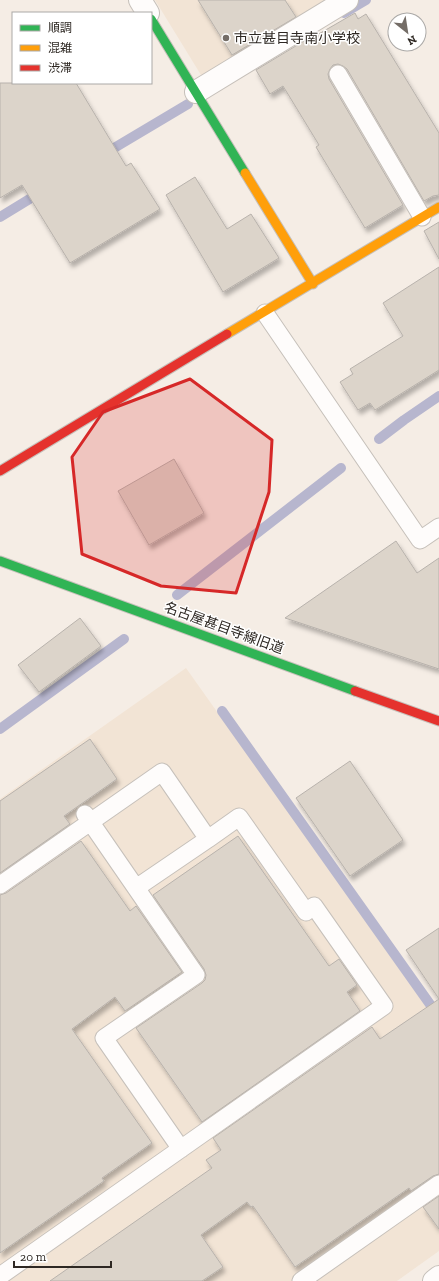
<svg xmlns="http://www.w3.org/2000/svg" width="439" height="1281" font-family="'Zilla Slab','Noto Sans JP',serif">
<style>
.built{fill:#f2e4d5}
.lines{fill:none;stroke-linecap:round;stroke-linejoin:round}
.stream{stroke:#b7b6ce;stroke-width:10}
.building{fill:#dcd4ca;stroke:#b8b2ac;filter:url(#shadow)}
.lane-casing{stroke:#c6c0ba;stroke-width:19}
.street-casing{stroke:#c6c0ba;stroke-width:24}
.fast-casing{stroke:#c6c0ba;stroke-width:11}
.slow-casing{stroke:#c6c0ba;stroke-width:11}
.jam-casing{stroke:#c6c0ba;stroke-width:11}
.lane{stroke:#fefcfb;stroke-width:17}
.street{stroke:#fefcfb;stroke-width:22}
.fast{stroke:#30b455;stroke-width:9}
.slow{stroke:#ff9f0a;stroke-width:9}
.jam{stroke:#e5322d;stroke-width:9}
.marked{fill:#d62828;fill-opacity:0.2;stroke:#d62828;stroke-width:3;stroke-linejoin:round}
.poi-dot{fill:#746d67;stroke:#fff;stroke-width:1.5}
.labels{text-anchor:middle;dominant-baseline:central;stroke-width:3;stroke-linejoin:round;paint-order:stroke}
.poi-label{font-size:14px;fill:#2e2823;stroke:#fff;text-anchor:start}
.street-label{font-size:14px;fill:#2e2823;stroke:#fff}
</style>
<defs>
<filter id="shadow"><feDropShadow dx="2.5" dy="4.5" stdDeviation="2" flood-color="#0004"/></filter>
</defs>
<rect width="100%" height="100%" fill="#f5ede5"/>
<path class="built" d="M155,0H336L207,78L201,75Z
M186,668L439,1025V1251L397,1281H0V799Z"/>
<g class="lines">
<path class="stream" d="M344,13L366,0
M104,154L188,104
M0,217L41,192
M379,439L404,420L439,396
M177,595L341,468
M222,711L439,1017
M0,729L124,639"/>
</g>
<path class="building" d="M198,0H285L296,17L232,55Z
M355,13L358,19L366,14L439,133V195L433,196L424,201L347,69L343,66L338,64L333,65L330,69L328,74L329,79L403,205L365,228L316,147L319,145L283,86L270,94L256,70L309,38L310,39Z
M0,83H76L126,166L131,163L160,209L70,263L22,185L0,198Z
M195,177L227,229L251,214L279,258L223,292L166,195Z
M439,222V259L424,231Z
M439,267V370L375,410L370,403L358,410L340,382L353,374L350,369L403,336L383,303Z
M174,459L204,513L149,545L118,491Z
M396,541L417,573L439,558V669L285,618Z
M80,618L101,646L39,692L18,665Z
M90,739L117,779L64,816L70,824L0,873V801Z
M350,761L403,840L350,876L296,798Z
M238,836L329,966L339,959L357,985L347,992L360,1011L202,1122L136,1028L202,983L205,980L206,975L204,969L153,895Z
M81,841L130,911L136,906L182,972L125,1011L115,997L72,1029L152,1143L102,1178L104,1181L0,1253V895L6,893Z
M439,928V1174L433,1176L411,1191L409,1188L295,1267L253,1206L251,1207L247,1202L201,1235L223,1267L202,1281H50L212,1168L206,1160L221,1150L213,1138L372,1027L380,1039L439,999L406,950Z
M439,1196V1229L423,1207Z"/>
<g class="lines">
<g class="lane-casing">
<path id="lane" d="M338,74L422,217
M265,313L420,540L439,527
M85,814L196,975L104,1038L181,1149
M0,885L162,772L208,839L239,817L306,912L314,906L384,1006L0,1276
M136,888L208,839
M301,1281L439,1184"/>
</g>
<g class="street-casing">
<path id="street" d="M140,0L148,13
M196,92L347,0
M434,1281L439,1277"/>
</g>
<g class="fast-casing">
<path id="fast" d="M151,19L245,173
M0,561L355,691"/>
</g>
<g class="slow-casing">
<path id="slow" d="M245,173L313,284
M227,334L439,207"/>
</g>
<g class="jam-casing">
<path id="jam" d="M0,471L227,334
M355,691L439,721"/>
</g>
<use href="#lane" class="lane"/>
<use href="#street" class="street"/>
<use href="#fast" class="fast"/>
<use href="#slow" class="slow"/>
<use href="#jam" class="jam"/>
</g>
<path class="marked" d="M190,379L272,440L269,492L236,593L161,586L82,554L72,457L103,412Z"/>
<circle class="poi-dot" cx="226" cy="38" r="4"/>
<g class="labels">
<g class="poi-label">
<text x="234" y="38">市立甚目寺南小学校</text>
</g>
<g class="street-label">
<text transform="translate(224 628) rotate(20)">名古屋甚目寺線旧道</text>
</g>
</g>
<rect x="12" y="12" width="140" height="72" fill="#ffffff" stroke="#aba9a7"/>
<rect x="20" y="25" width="20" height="6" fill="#30b455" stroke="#aba9a7"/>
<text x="48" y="32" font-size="12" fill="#2e2823">順調</text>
<rect x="20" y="45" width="20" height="6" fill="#ff9f0a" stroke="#aba9a7"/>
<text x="48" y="52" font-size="12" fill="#2e2823">混雑</text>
<rect x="20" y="65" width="20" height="6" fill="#e5322d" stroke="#aba9a7"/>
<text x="48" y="72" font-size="12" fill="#2e2823">渋滞</text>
<g transform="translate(407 32) rotate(150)"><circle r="19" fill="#ffffff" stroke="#aba9a7"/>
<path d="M0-3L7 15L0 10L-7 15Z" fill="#746d67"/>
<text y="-6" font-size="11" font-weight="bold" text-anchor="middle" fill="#2e2823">N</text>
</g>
<path d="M14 1261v6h97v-6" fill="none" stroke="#2e2823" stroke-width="2"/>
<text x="20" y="1261" font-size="12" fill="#2e2823" stroke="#ffffff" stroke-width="3" paint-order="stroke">20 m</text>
</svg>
